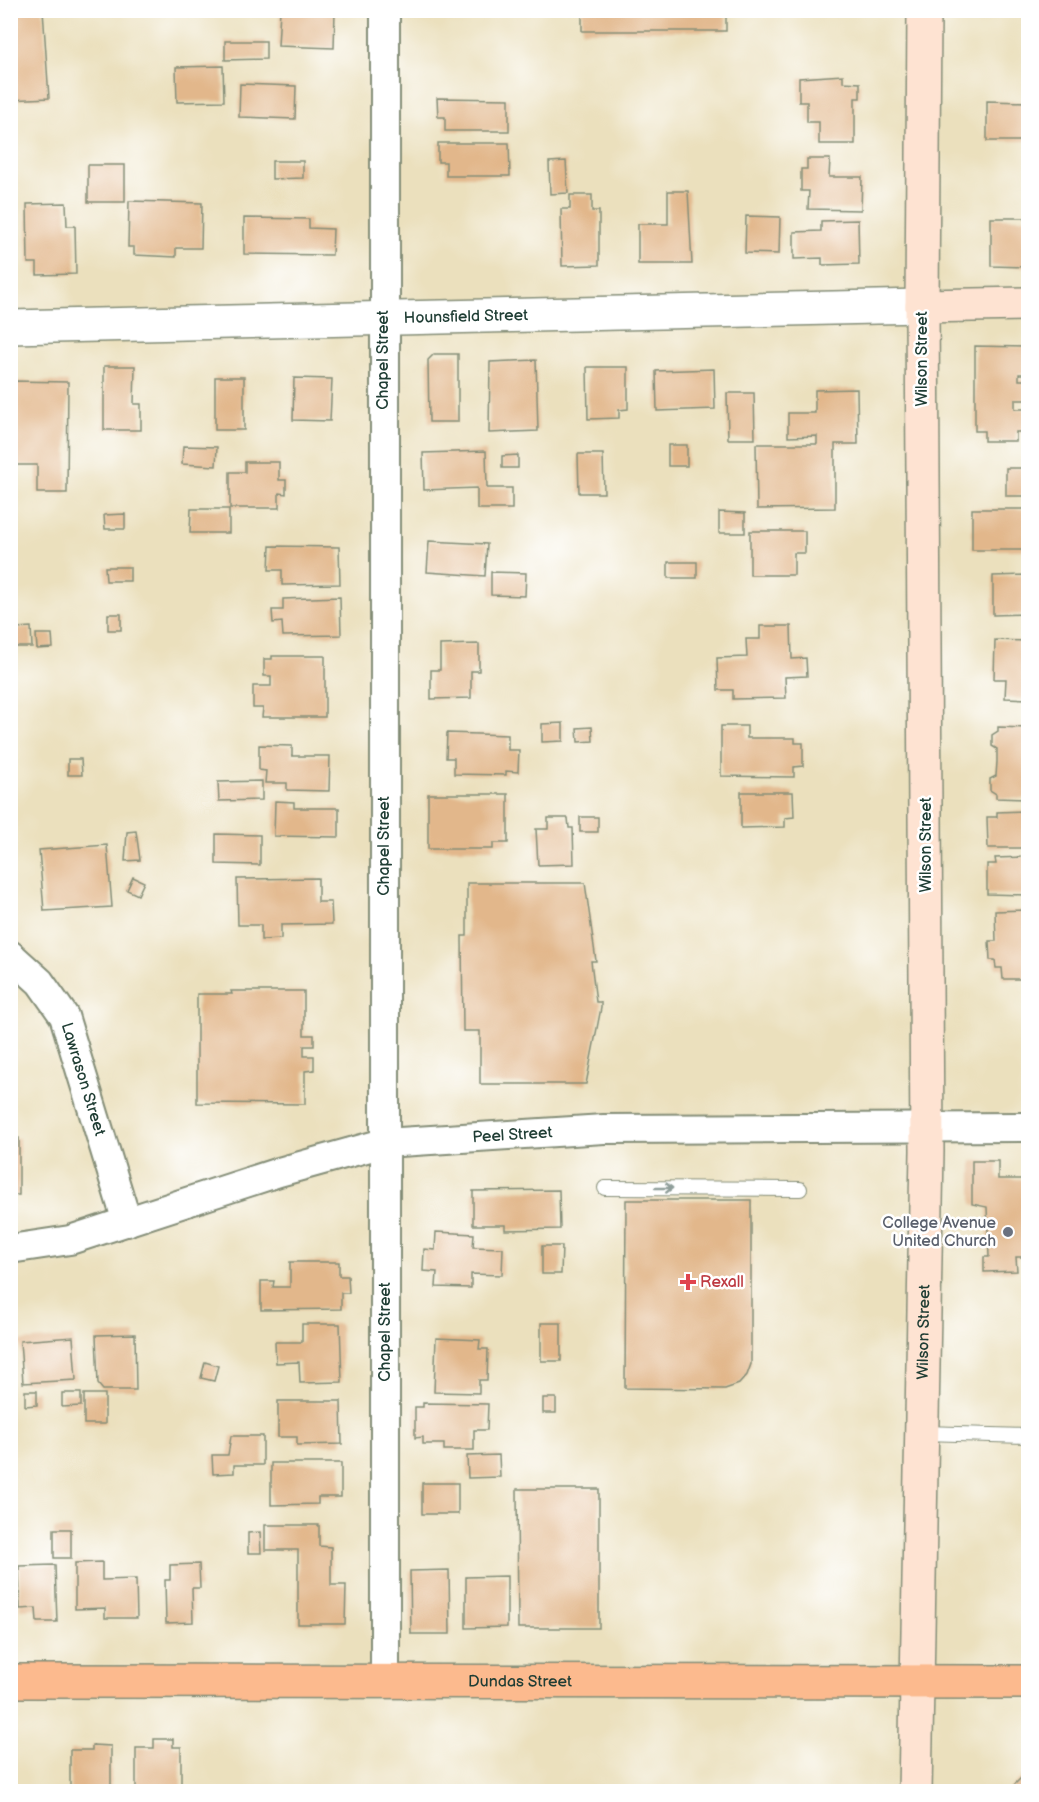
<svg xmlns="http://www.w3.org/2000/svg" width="1039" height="1802" font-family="'Balsamiq Sans',sans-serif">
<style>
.building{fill:#e2b78b}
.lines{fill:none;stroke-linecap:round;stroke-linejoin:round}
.service-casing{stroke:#858e78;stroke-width:16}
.minor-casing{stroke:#858e78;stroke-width:32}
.tertiary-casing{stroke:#858e78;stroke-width:36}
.secondary-casing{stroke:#858e78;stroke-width:36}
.primary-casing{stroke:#858e78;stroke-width:36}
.service{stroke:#fff;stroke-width:14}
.minor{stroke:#fff;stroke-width:28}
.tertiary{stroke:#fff;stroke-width:33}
.secondary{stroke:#fee3d2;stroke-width:33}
.primary{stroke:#fcba8e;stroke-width:33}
.oneway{stroke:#8f9e9a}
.worship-dot{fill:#6b7280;stroke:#fff;stroke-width:2}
.health-dot{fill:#e0444e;stroke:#fff;stroke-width:2}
.labels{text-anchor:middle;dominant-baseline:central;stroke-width:5;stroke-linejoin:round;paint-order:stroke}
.street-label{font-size:16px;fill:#1f3d34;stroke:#fff}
.worship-label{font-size:16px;fill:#5b616d;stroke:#fff;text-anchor:end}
.health-label{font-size:16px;fill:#be3a42;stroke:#fff;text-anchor:start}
</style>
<rect width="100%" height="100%" fill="#fff"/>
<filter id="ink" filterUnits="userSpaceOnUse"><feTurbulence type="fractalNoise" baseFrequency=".0167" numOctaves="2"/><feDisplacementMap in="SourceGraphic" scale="12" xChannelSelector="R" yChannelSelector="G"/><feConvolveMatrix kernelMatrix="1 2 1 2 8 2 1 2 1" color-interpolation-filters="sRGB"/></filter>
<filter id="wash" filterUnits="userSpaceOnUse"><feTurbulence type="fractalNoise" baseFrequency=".008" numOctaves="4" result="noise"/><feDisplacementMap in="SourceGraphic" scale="24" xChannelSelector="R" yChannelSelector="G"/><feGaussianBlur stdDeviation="1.35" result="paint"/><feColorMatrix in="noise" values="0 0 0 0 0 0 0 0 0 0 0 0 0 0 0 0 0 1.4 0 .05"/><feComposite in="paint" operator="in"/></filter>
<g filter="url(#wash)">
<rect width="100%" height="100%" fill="#ebe0bd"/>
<g id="blocks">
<path class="building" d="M10,10H43L49,98L10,100Z
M280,10L335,11L334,48L278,46Z
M582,10H726V31H582Z
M225,41H266V59L225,60Z
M223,66L224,101L177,102L176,67Z
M843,75V82L860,83V98H855V144H819V122H807V102H799V78Z
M240,84L296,86L295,119L239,117Z
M437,98L509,99V131H445V117H438Z
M987,101L1028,102V141H987Z
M438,143H509L510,176H446V162H438Z
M807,159H830L829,177H862L861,210L808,209L809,191H801V169H807Z
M272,161H303V178L272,179Z
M566,161L568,193L550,194L549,162Z
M88,165H125V202H88Z
M668,191H688L692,264H638V224H668Z
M570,195H592V211H599V265L562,266L561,209H570Z
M129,201L202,203L201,248H176V257L134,255V247H128Z
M66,203L67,226H75L76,274L37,275V263H28L27,204Z
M746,216L780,217L779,254L745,253Z
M244,218L309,219V228L333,229L332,255L244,254Z
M991,218H1028V267L991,266Z
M858,220L859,264L822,265V258L794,259V232L821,231V221Z
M975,346L1028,347V374H1019V380H1028V400H1015V409H1028V432H1016V441H984V431H975Z
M434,354H458V422H429L428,360Z
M536,360L538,431L489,433L490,362Z
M104,366H135L134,404H141V430H104Z
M587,367H628V409L619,410V418L588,419Z
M714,369L715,409L657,411L656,371Z
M215,377H244V430H215Z
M294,378L332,379L330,421L293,420Z
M11,381L68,382L67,493H37V465H10Z
M857,389L858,444H835V508L757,509L756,444H817V436L788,437V413H815V390Z
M727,393H754L755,439H728Z
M668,445H687V466H668Z
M183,446L217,447L216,466L182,464Z
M486,451L487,488H512V509H477V488L424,490L423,453Z
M578,454H603L604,493H579Z
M518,455V468H502V456Z
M245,462H279V480H286V494L279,493V508H230V472H245Z
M1006,468H1028V496H1006Z
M191,509H229V533H190Z
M972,509H1028V550H972Z
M719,512L745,513V533H719Z
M125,514V529H105L104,515Z
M750,531H805V553H794V575H750Z
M429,541L487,544L485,576L427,572Z
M270,546L339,547L340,584L282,585V570H269Z
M668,562H697V578H668Z
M105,567H130V581H106Z
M491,572L526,573L525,596L491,595Z
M1028,575V614L993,615V576Z
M340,597L341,635L283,636L282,622L273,623L272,610H283V599Z
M108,614H121V630H108Z
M760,626H791L792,659L806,658L807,676L785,677L786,698L733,699V690H718L717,658L747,657L746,639H760Z
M31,627L32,647H16V628Z
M36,634H52L53,648L37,649Z
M995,640L1028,641V699L1005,698L1006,679H994Z
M479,644V671H471V698L431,699V670H440V645Z
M272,656H325V717H262L263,708H253V686H271V676H264V659H272Z
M563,723V741L542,742V724Z
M721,726H747V738H795V743H803V766L794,767V777L721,776Z
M592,727L593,741L578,742L577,728Z
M998,727L1028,728V799L996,798V794L990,790V779L996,776L997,762V749L992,746V735L998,731Z
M447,733L508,735V750H519L518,772L506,771V775L454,774V758H446Z
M259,745L292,746V756H330L329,791L287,790V783H265L266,771L259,770Z
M68,759H81L82,775H68Z
M262,781V800L219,801L218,782Z
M741,792H793L794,817L785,818V827L741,828Z
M428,794H508V843H493V849H428Z
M275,801L294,802V808H339V837L274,836Z
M1028,811V848H988L987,817H997V812Z
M580,817H598V832H580Z
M548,818H568L569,828H573L574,864L538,865L536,829H548Z
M136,831L140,860L125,861L127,832Z
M216,834L260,835V865L216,864Z
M107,845L112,907L44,911L39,850Z
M1028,857V895L987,894V864H996L995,858Z
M133,877L144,882L138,895L127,890Z
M318,878V902H331L332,924L281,925V939L261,940V925H238L237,879Z
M467,883H585L596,961H591L596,1002H601V1008L586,1084H480V1031H463L462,936H467Z
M1028,910V979H1003L1002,968H996L995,960H990L989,941H996L995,911Z
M231,991H304V1035H314V1046H304V1056H314V1070L305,1071V1104L197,1103V994H232Z
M10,1029H12L14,1074H10Z
M10,1138H19V1195H10Z
M972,1161H998V1179H1028V1257H1016L1017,1271L984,1272V1257H989L987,1207L972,1204Z
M559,1190L560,1229L505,1230V1225H473V1191Z
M626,1200H751V1364L747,1375L739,1384L725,1389L625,1388Z
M436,1232L474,1234L473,1247L503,1248L502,1275L471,1274V1288L436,1287L437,1272L423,1271L424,1249L435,1250Z
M542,1246H562L561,1274H542Z
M290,1262H339V1276H348L349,1293H341V1309L261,1310V1281H274L273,1287H290Z
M541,1323H561V1361H541Z
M302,1324H340L342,1382L300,1383L299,1362L276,1363L275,1342H302Z
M135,1334L136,1390H103L98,1384L96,1335Z
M73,1337L76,1380L23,1383L20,1341Z
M436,1338L480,1340L479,1349H488L487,1380H479V1393L434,1392Z
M205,1362L218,1366L214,1381L201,1378Z
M25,1391H37V1405L25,1406Z
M62,1393H81V1406L62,1407Z
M84,1394H105V1424H84Z
M543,1398H556V1413H543Z
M278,1401H341L342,1444L297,1445V1437H278Z
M423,1403L488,1404L487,1430H474V1450H444V1444H423V1437L415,1438V1407H423Z
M231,1436H263V1465H234V1473L213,1474L212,1455H228Z
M499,1455L500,1477L468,1478L467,1456Z
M271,1463H341V1497H318V1504L271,1505Z
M422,1483H458V1514H422Z
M517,1489H599V1628H518Z
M265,1525H319V1546L331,1547V1585H346L345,1624H298V1550H265Z
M54,1529H71V1558H54Z
M260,1532L261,1553H248V1533Z
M102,1562V1580L136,1579L137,1618H105V1608L75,1609V1563Z
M199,1564L200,1588H192L193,1622L166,1623L165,1580H170V1565Z
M55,1565L57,1622H37L36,1608L20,1609L19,1566Z
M449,1570L450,1634H411L410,1571Z
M507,1576V1627L466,1628V1577Z
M10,1731H15L14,1763H10Z
M154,1739H173V1747H181V1792H136V1748H154Z
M92,1745L111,1746V1792H70V1750H92Z
M1028,1771V1792H1007Z"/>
</g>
</g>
<g filter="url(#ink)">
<use href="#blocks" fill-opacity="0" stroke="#858e78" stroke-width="1.5"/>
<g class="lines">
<g class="service-casing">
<path id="service" d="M605,1188L800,1189
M924,1433L1028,1436"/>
</g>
<g class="minor-casing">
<g id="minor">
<path d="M385,10V1681"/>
<path id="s1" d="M10,955L40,982L64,1016L127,1222"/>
<path id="s2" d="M10,1249L70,1240L279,1172L384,1143L604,1129L1028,1127"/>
</g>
</g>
<g class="tertiary-casing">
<g id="tertiary">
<path id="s3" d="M10,327L922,306"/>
</g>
</g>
<g class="secondary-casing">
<g id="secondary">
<path d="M922,306L1028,304"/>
<path id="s4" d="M915,1792L927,1151L922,306L924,10"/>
</g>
</g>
<g class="primary-casing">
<g id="primary">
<path id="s5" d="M10,1681L1028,1682"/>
</g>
</g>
<use href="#service" class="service"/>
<use href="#minor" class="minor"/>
<use href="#tertiary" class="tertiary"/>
<use href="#secondary" class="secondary"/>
<use href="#primary" class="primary"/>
</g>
<defs><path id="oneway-shaft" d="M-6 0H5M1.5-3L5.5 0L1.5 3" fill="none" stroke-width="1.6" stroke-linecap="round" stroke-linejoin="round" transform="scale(1.5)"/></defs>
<use class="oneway" href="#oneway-shaft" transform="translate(664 1188)"/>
</g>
<circle class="worship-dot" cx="1008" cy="1232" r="6"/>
<path class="health-dot" d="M685 1273h6v6h6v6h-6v6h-6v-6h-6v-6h6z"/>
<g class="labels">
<g class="street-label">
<text stroke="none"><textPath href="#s3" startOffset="456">Hounsfield Street</textPath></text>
<text transform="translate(922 359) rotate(-90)">Wilson Street</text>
<text transform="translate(383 360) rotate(-90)">Chapel Street</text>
<text transform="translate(926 845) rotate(-90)">Wilson Street</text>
<text transform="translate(384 846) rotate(-90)">Chapel Street</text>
<text stroke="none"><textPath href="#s1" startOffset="148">Lawrason Street</textPath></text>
<text stroke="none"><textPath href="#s2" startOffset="518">Peel Street</textPath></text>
<text stroke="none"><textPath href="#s4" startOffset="460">Wilson Street</textPath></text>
<text transform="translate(385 1332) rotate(-90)">Chapel Street</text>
<text stroke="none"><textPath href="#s5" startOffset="510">Dundas Street</textPath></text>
</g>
<g class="worship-label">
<text x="996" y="1223">College Avenue<tspan x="996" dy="18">United Church</tspan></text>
</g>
<g class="health-label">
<text x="700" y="1282">Rexall</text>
</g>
</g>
<rect width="1039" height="1802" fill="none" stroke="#fff" stroke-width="36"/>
</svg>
